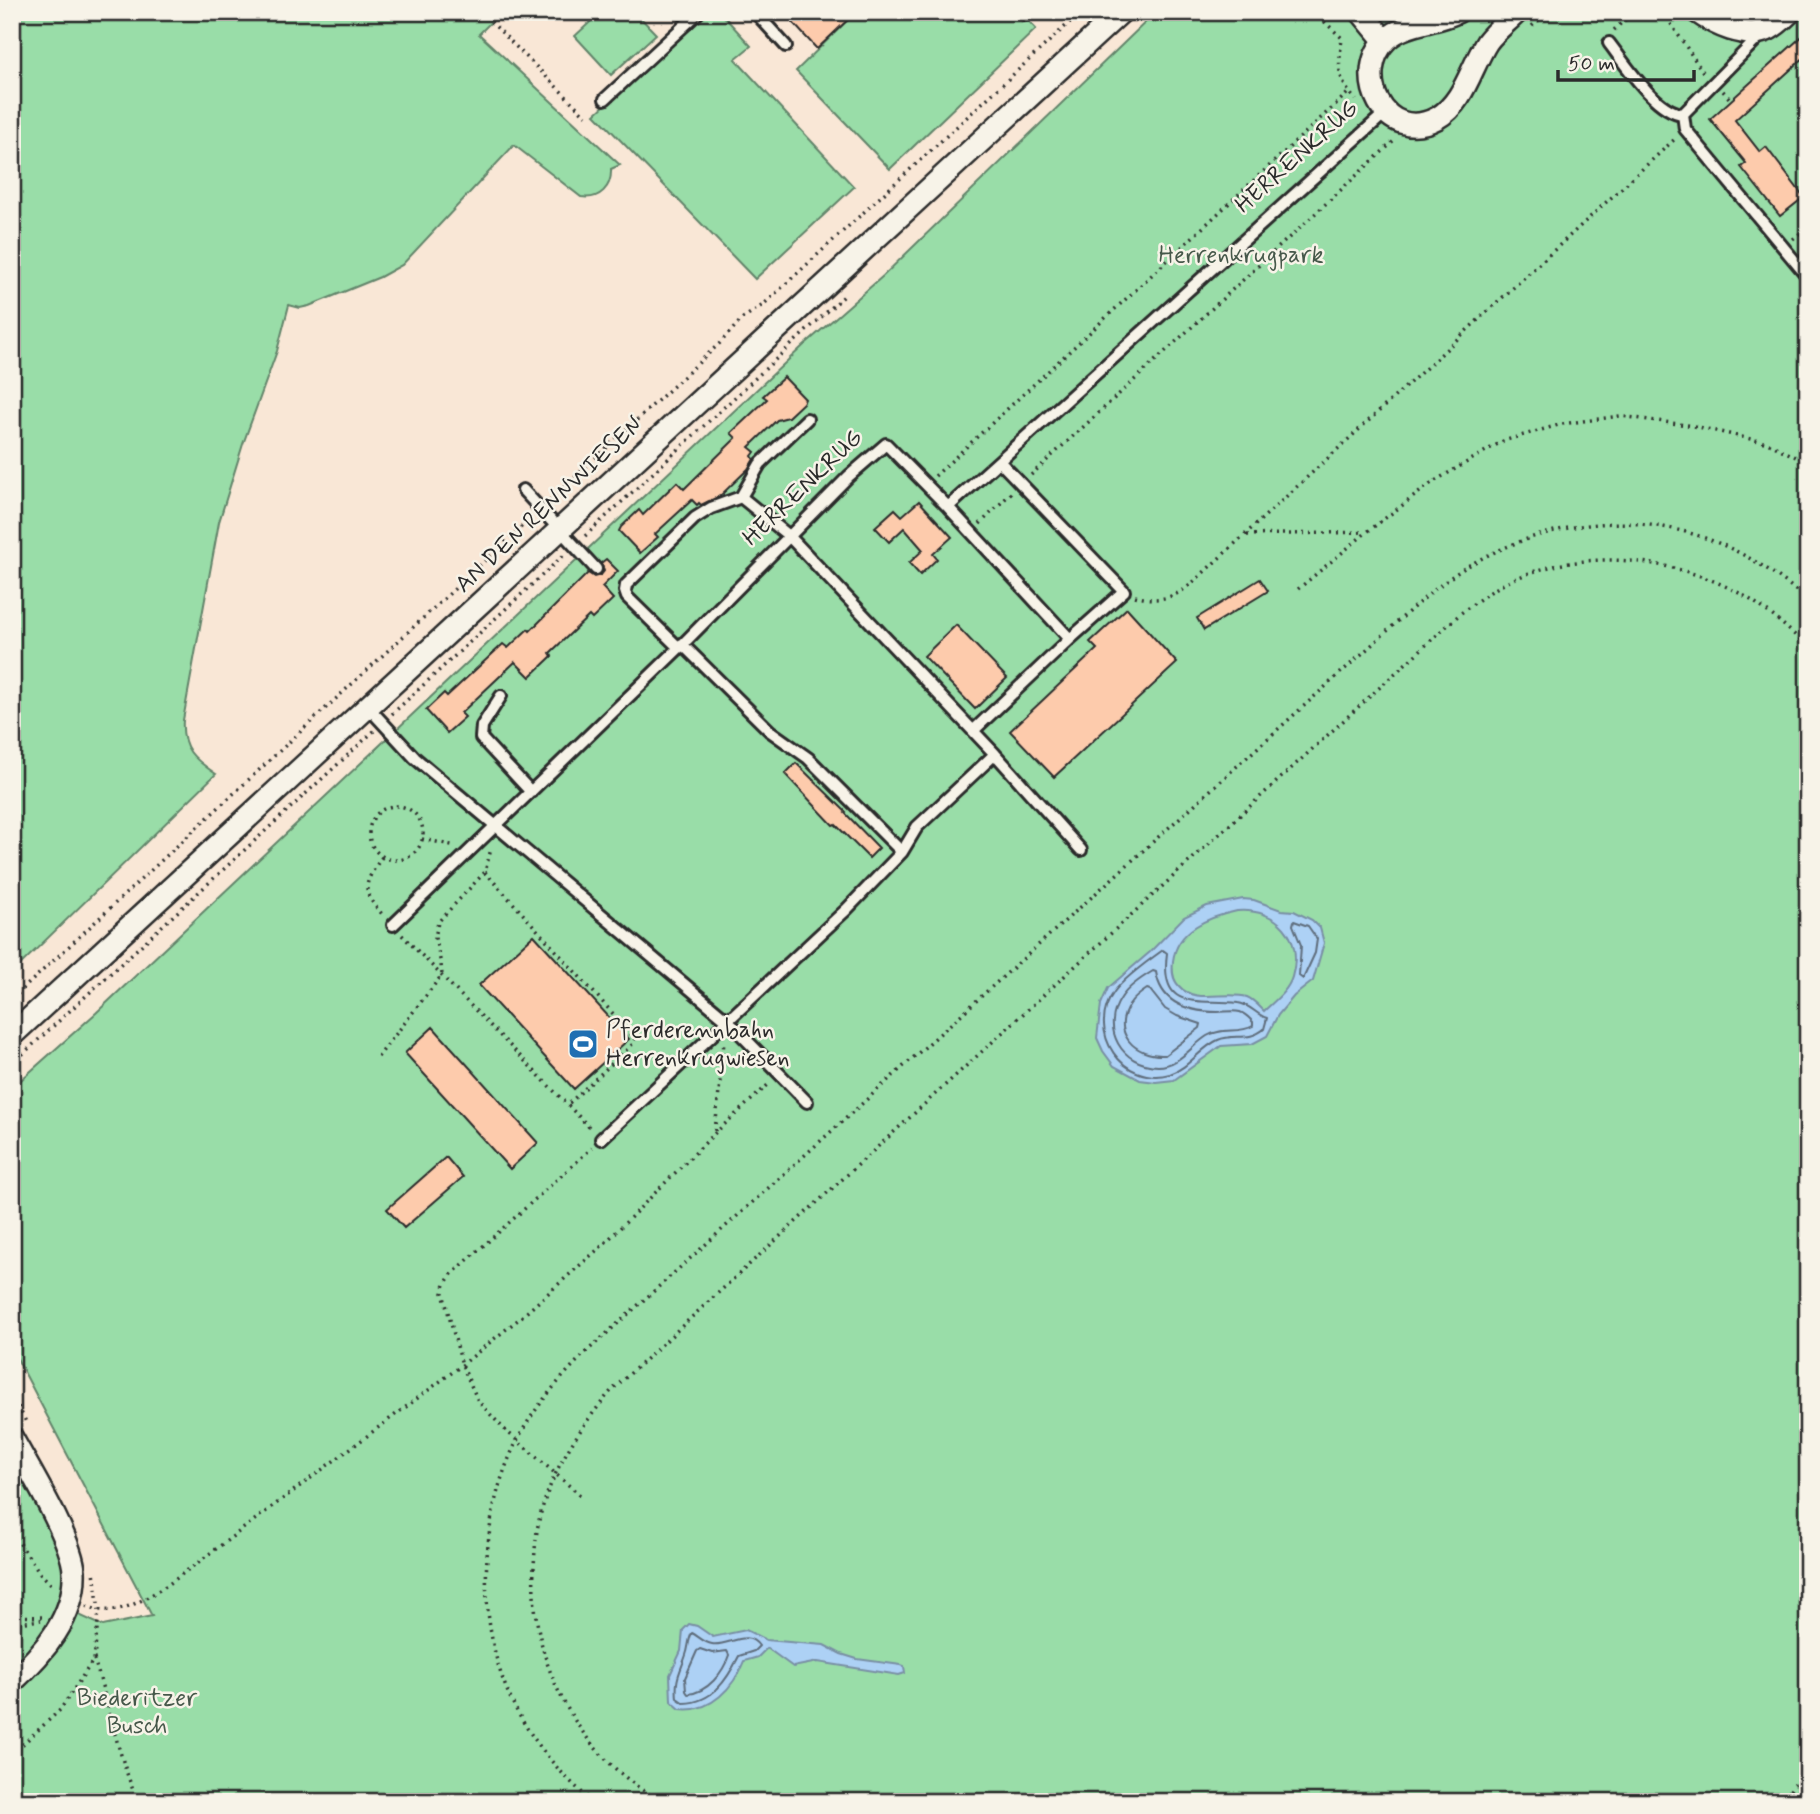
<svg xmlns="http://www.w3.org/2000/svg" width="1820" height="1814" font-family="Mynerve,sans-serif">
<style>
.green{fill:#99dda8;stroke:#62846a;stroke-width:2}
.water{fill:#add1f5;stroke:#798fa4;stroke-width:2;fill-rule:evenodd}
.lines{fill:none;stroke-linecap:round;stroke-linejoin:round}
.shore{stroke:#5f6d7c;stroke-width:2}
.building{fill:#fdcbac;stroke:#2b2b2b;stroke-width:2}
.lane-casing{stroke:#2b2b2b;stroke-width:16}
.street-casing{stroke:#2b2b2b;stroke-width:26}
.path{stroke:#2b2b2b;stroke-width:3.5;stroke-dasharray:2 5;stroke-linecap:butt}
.lane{stroke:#f7f3e8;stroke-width:10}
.street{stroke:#f7f3e8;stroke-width:21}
.labels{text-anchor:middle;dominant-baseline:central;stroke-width:5;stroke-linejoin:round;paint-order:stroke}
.street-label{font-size:24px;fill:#2b2b2b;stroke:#f7f3e8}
.park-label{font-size:24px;fill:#46584a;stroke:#f7f3e8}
.poi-label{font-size:24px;fill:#2b2b2b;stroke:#f7f3e8;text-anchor:start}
</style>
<rect width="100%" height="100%" fill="#f9e7d6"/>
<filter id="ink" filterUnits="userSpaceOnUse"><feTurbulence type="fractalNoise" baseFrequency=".0143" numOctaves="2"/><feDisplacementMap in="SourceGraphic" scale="14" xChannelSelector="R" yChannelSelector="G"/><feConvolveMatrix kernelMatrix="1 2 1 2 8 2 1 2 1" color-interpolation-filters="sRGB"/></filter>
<g filter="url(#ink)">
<path class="green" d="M12,12H501L479,34L620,165L611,169C612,187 600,200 581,197L514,145L402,265L380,277L309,306L300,308L289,305L277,351L243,444L219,522L183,720C181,749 194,759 216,774L12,973Z
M601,12H635L656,34L611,75L575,36Z
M707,12H720L751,46L735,59L854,187L755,279L595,114Z
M856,12H1020L1036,29L890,169L796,71Z
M1156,12H1808V1802H12V1457L61,1553L64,1580L57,1605L103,1626L152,1616L12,1349V1088L96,1013L803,346L883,276Z"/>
<path class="water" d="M1243,899L1254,900L1281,910L1294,911L1312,920L1320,928L1324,943L1313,981L1294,996L1278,1015L1267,1036L1252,1044L1221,1046L1174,1080L1156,1082L1140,1080L1114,1066L1103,1051L1097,1038L1101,1004L1108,988L1150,952L1184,917L1207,906ZM1237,911C1277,908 1304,937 1292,977C1288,991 1274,1001 1264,1011C1259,1006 1254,1000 1247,997C1226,990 1195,1005 1179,986C1172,979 1172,970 1173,961C1177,929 1209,917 1237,911Z
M689,1624L697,1626L713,1637L746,1630L766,1640L824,1645L841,1654L857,1659L901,1665L904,1666L905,1673L899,1675L818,1662L793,1667L767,1648L758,1657L744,1661C734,1687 711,1713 680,1709L671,1701L670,1675L681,1651L683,1630Z"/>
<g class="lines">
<path class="shore" d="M1294,921L1308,926L1317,939L1315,953L1303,979L1299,976L1301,945L1293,925Z
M1163,950L1167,953C1159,1014 1199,998 1238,1003C1250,1004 1256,1015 1267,1018L1264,1029C1249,1042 1234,1033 1218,1040C1200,1048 1189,1068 1170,1074C1123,1087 1085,1032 1114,992C1124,978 1149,960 1163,950Z
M1153,971L1156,972C1161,1005 1190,1012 1218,1012C1225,1012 1233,1010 1240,1012C1246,1014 1249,1018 1253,1022V1026C1239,1034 1222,1027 1207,1036C1191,1046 1179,1066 1158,1066C1122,1066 1100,1029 1121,998C1127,988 1143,977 1153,971Z
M1147,989L1150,990L1165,1009L1177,1016L1201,1024L1200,1028L1165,1055C1135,1057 1110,1032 1130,1004C1134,998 1141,993 1147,989Z
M692,1633C698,1636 704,1643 712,1644C728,1647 747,1628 759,1646L754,1651L739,1656C727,1680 713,1702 684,1703L677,1698C675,1678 680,1673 686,1655C689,1647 688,1640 692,1633Z
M700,1649L712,1653L727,1651L729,1655C723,1673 708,1692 688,1694L686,1691L685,1678L697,1651Z"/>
</g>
<path class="building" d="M783,12H856L817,49Z
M1808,31V54L1735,120L1760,152L1766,147L1804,197L1780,216L1741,167L1746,163L1710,119Z
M784,377L805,399L803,403L788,417L777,420L749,447L755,452L752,456L754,459L748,469L720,496L701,505L699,503L697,505L692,500L655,534L658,537L640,553L619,531L621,527L639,510L643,515L677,482L684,489L736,438L731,433L767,399L763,396Z
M919,501L952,537L933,554L937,559L920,575L909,563L923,550L904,528L889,542L875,527L895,509L902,516Z
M606,559L618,571L602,587L613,599L592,619L589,616L550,653L552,656L530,677L515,662L461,713L465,717L447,733L426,710L444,693L447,696L503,644L508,648L528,629L530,631L588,573L594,577L601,575L604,571L601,563Z
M1260,579L1268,591L1204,630L1197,618Z
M1127,608L1177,663L1054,777L1010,731L1097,649L1090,642Z
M956,625L1007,678L975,709L924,656Z
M796,763L846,812L845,813L879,848L869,858L835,824L833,825L785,774Z
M534,935L629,1039L574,1089L479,985Z
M433,1027L538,1143L510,1169L405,1053Z
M446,1157L463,1177L404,1228L387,1209Z"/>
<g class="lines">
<g class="lane-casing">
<path id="lane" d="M755,12L786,46
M1026,15L1029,12
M1763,33L1683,114L1685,129L1808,277
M1609,43C1625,64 1656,112 1683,114
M605,99L699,12
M523,490L596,569
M948,507L1070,639L1124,591L999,461
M682,644L770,731L808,758L902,852
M679,648L627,597L625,591L626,585L695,518L711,508L741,497L760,464L807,419
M501,696L482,726L481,738L531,792
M368,707L415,758L727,1020L807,1102
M974,730L1070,639
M995,754L1081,850
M393,925L679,648L849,476L886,444L948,507L1385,113
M601,1139L846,910L902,852L917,827L995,754L789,536L741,497"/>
</g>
<g class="street-casing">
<path id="street" d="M1361,12L1385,41
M1457,12C1436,23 1405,22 1387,39C1351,73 1384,146 1437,118C1464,103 1471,67 1487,42C1495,31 1507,22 1517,12
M1697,12C1715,25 1745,39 1767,30C1776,26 1783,19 1790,12
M12,1035L1121,12
M12,1438C29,1469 72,1539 74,1571C76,1616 43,1654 12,1682"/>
</g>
<path class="path" d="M481,12L586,116
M1314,12L1342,38C1339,67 1335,77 1356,100
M1663,12L1705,75
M1138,20L1147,12
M1532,26L1547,12
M1614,30L1633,12
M1723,91L1731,100
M1793,239L1808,227
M1031,475L1394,141
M935,476L1349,92
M549,501L720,343L743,318L763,305L1081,12
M980,524L1012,492
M1247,535L1365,532
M585,536L844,296
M1298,589L1367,532L1433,482L1503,441L1562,424L1620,416L1694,426L1768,443L1808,463
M1135,596C1156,602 1173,599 1190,585L1676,138
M392,714L564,555
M369 833a27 27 0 1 1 54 0a27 27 0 1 1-54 0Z
M422,839L456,846
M382,857C363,885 360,891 385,917
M485,872L635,1038L634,1043L567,1105
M402,935L592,1130
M12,999L531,518
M378,1057L442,975L441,964L435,938L438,922L485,872L491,849
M12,1064L374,731
M715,1131L724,1042
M12,1394L27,1424
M580,1495L504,1429L478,1401L462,1365L443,1293L445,1284L451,1275L592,1148
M12,1532L40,1573L53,1586
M86,1606C117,1619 143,1600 169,1584L462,1365L520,1318L603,1245L715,1133L769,1084
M12,1616L42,1617
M12,1624L41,1620
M94,1659C109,1706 118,1756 138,1802
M12,1754L60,1710L94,1659L99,1611L94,1571
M593,1802C563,1777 537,1747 518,1713C475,1636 477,1519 517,1441C534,1407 559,1380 585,1353L1415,606C1432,592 1448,578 1466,567C1584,499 1708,510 1808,601
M662,1802C578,1756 529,1663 534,1567C535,1548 536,1528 542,1509C555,1465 581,1426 611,1391L1461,613C1473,604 1486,594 1500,586C1574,546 1669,555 1741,594C1766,608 1787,628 1808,647
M1782,1802L1808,1764"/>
<use href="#lane" class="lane"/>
<use href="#street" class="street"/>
</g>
</g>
<defs>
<g id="stadium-square" transform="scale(1.575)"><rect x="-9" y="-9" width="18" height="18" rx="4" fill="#1f6fb2" stroke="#f7f3e8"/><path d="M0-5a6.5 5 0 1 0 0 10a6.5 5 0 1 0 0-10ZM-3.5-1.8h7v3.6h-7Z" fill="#fff"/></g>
</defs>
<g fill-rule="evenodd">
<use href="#stadium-square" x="583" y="1044"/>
</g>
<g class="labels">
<g class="street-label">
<text transform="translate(1297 157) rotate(-42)">HERRENKRUG</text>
<text transform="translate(803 488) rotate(-44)">HERRENKRUG</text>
<text transform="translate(549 505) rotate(-43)">AN DEN RENNWIESEN</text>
</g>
<g class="park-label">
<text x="1241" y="255">Herrenkrugpark</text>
<text x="137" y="1698">Biederitzer<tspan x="137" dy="28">Busch</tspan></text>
</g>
<g class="poi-label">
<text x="606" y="1030">Pferderennbahn<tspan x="606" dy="28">Herrenkrugwiesen</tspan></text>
</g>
</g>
<rect width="1820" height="1814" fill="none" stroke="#f7f3e8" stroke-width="42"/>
<rect x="21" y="21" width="1778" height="1772" fill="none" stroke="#2b2b2b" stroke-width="2.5" filter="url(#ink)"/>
<path d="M1558 70v10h136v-10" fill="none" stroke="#2b2b2b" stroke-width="3.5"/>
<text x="1568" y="70" font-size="21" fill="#2b2b2b" stroke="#f7f3e8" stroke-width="5" paint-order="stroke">50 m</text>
</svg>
